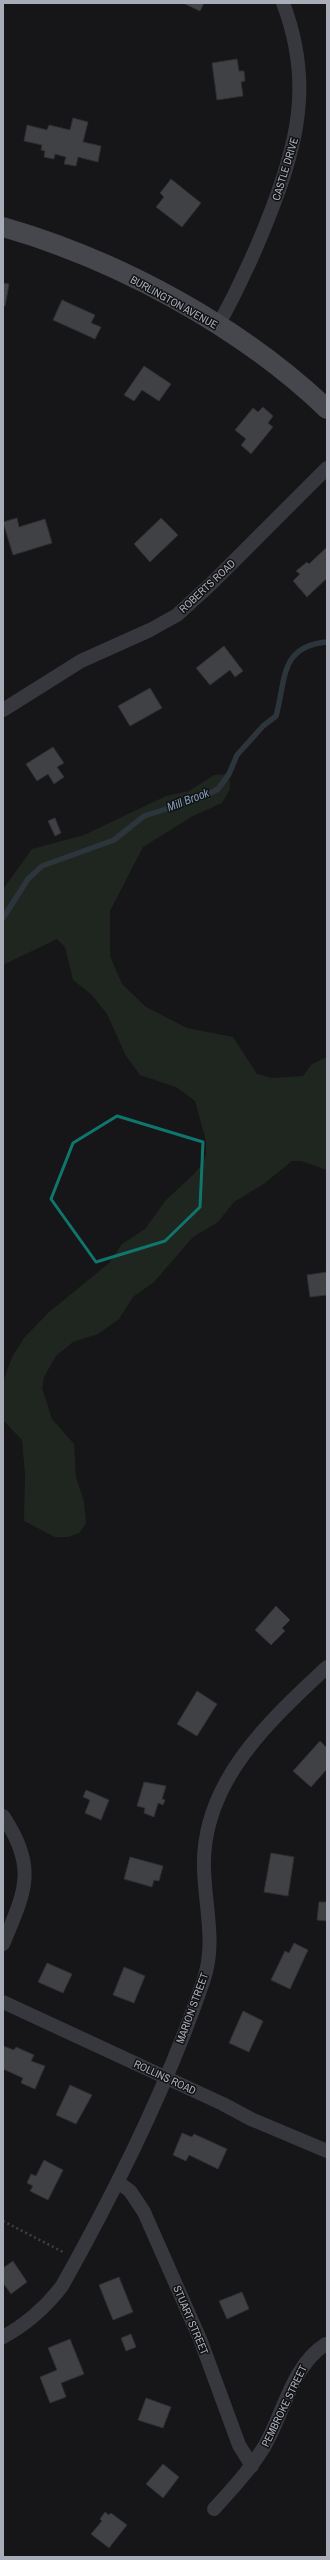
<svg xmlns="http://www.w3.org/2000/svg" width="330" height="2560" font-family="'Archivo Narrow',sans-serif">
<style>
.green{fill:#1e261f}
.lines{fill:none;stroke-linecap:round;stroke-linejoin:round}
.stream{stroke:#2c353c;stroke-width:5.5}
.building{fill:#404145;stroke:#303034}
.path{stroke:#3d3f44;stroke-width:2.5;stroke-dasharray:2 3;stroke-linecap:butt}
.minor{stroke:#37383d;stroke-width:14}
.secondary{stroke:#45474d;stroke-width:20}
.marked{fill:none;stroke:#0f766e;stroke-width:3;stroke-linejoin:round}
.labels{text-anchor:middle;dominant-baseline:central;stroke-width:3;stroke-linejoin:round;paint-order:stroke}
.street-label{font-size:11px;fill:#a8adb8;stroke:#111113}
.water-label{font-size:12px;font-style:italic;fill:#7f9bb3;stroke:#111113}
</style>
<rect width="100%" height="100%" fill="#161618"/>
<path class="green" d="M229,774L230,789L222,803L193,816L143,847L110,911V956L122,984L146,1007L187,1028L233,1037L257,1074L272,1078L303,1076L312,1064L327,1057V1170L301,1161H292L265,1183L234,1202L218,1222L193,1237L154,1282L133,1297L119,1319L98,1334L73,1342L56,1356L44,1377L42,1388L52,1419L74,1444L76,1477L84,1501L86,1524L79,1533L68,1537H55L24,1521L25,1474L22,1440L3,1420V1382L12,1357L24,1338L48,1313L109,1263L122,1244L145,1229L166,1200L195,1173L202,1164L206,1154V1141L195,1101L176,1087L140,1075L126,1056L107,1014L92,995L73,980L65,947L57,939L3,965V889L32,849L84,835L166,796L189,791L214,775Z"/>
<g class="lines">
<path class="stream" d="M3,918L28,879L42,866L114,840L144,816L201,798L218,789L229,774L237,755L263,726L276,716C286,681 279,646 327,642"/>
</g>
<path class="building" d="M183,3H204L200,11Z
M237,59L239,71H244L245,81L241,82L243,96L217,100L212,63Z
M73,118L88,122L83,142L101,146L98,162L78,157L76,166L64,164L66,157L55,154L54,159L44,157L45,151L41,150L42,145L24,141L27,125L47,130L49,125L70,130Z
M171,179L201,203L182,227L156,207L164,197L160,193Z
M3,283L9,284L5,306H3Z
M62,300L95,315L91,323L101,327L95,339L53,320Z
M144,366L171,384L159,401L142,390L134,401L124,395Z
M263,407L273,416L268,423L273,427L251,454L241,445L246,439L235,430L253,408L258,412Z
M17,518L19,527L45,519L52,543L13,555L3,522Z
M161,518L178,535L150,562L134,544Z
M327,547V578L307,597L293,581L300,574L296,571L307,562L309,564Z
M224,646L243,671L235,677L230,670L210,685L196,668Z
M150,688L162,708L130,726L118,706Z
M53,747L64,763L57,767L64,777L54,784L48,774L37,781L26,764Z
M55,818L61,833L55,836L48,821Z
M327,1272V1295L310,1297L307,1275Z
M276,1606L290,1620L282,1628L285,1631L271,1645L255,1630Z
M197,1691L217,1704L197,1736L177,1724Z
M320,1741L327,1748V1769L311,1787L293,1771Z
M144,1782L166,1786L162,1799L165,1800L163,1805L158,1803L154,1817L144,1813L145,1808L137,1806Z
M86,1790L109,1800L101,1820L85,1813L90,1800L83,1797Z
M271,1853L294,1857L288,1896L264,1892Z
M130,1857L163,1866L159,1881L154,1880L152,1887L124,1879Z
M319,1902H327V1921L317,1920Z
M294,1943L308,1950L290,1989L271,1980L285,1951L289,1953Z
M47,1963L72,1974L63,1993L38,1982Z
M124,1967L145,1976L134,2003L113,1995Z
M243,2011L263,2021L249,2052L229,2043Z
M3,2046L14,2050L16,2047L34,2055L31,2061L45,2066L35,2089L21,2083L23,2078L3,2069Z
M70,2085L92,2095L76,2124L56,2115Z
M182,2133L192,2137L194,2134L227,2149L218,2169L189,2155L186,2161L173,2155Z
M44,2160L63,2170L48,2200L30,2191L33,2186L27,2183L31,2174L36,2176Z
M13,2261L27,2282L11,2294L3,2283V2268Z
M119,2277L133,2312L113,2320L99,2285Z
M242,2292L249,2309L227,2319L219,2301Z
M131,2334L136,2347L126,2351L121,2338Z
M70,2339L84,2374L61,2383L66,2397L50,2403L40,2377L57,2370L48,2348Z
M146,2398L171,2407L163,2428L138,2420Z
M163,2464L179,2477L163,2498L146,2484Z
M105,2512L109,2515L111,2513L127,2525L109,2548L91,2534L102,2521L100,2519Z"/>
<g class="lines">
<path class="path" d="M3,2221L63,2252"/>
<path class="minor" d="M218,326C236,293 252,259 266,224C297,147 314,84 283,3
M3,710L81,661L150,630L177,615L212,583L327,468
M3,1816C38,1868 25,1892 3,1944
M3,2002L223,2104L251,2119L327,2151
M118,2182L130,2191L144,2212L200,2339L239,2445L252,2466
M3,2337C27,2324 46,2307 62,2286C117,2188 168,2086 204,1979C216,1942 205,1907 204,1869C201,1783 269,1721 327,1667
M214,2509C232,2489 250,2470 264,2447C284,2413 292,2365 326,2344"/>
<path class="secondary" d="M3,227C118,260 240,326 327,409"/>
</g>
<path class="marked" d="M117,1116L203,1142L200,1207L165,1241L96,1262L51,1199L73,1143Z"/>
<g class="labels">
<g class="street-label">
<text transform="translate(285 169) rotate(-73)">CASTLE DRIVE</text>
<text transform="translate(174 302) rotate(29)">BURLINGTON AVENUE</text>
<text transform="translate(207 586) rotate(-43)">ROBERTS ROAD</text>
<text transform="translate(192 2008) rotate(-70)">MARION STREET</text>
<text transform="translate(165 2077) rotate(25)">ROLLINS ROAD</text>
<text transform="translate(191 2320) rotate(67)">STUART STREET</text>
<text transform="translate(284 2406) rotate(-64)">PEMBROKE STREET</text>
</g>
<g class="water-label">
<text transform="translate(188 800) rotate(-21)">Mill Brook</text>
</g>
</g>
<rect width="330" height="2560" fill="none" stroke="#a8adb8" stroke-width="8"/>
</svg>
